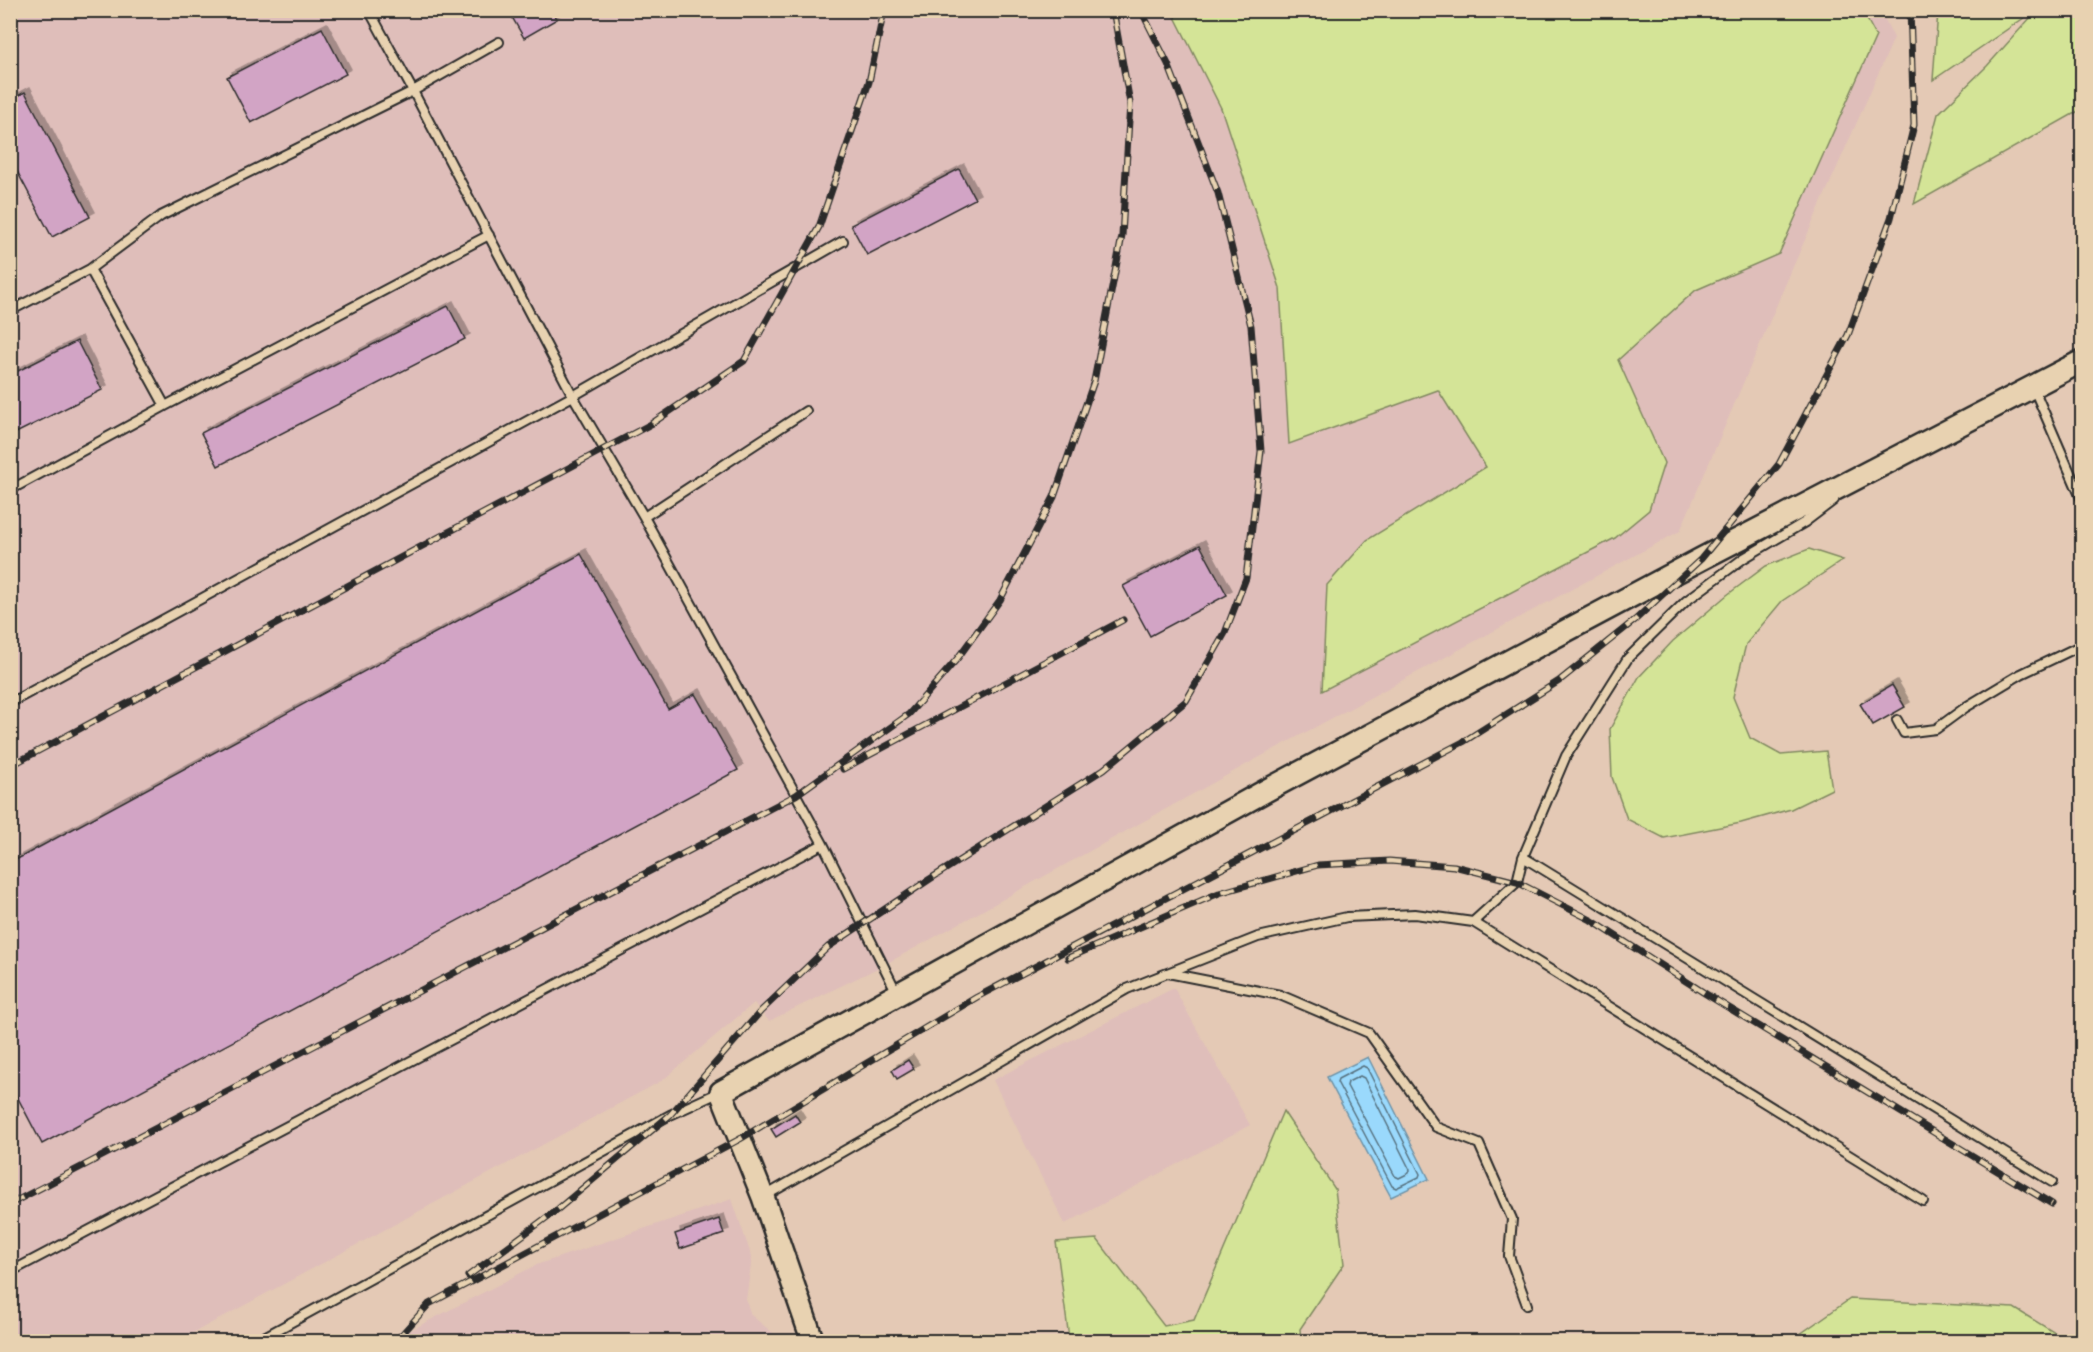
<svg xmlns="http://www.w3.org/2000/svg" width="2093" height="1352" font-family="'Playpen Sans',sans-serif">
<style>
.built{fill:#dfbeba}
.green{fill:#d4e497;stroke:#808861;stroke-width:1.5}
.water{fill:#9ad9fc;stroke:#6e93a8;stroke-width:1.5}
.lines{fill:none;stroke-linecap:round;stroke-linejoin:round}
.shore{stroke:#57717f;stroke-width:1.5}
.building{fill:#d2a4c5;stroke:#2b2b2b;stroke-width:1.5;filter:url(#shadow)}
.lane-casing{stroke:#2b2b2b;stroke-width:12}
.secondary-casing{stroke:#2b2b2b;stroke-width:26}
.lane{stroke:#e8d2b1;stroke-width:8}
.secondary{stroke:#e8d2b1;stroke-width:21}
.rail-casing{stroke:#2b2b2b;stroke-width:7}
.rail{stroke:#e8d2b1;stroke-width:4.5;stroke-dasharray:14;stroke-linecap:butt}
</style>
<defs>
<filter id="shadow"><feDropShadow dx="5" dy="-5" stdDeviation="0" flood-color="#0004"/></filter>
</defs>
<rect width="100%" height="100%" fill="#e4c9b5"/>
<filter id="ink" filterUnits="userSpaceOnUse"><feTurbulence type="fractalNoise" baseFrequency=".0167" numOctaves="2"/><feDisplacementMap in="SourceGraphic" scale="12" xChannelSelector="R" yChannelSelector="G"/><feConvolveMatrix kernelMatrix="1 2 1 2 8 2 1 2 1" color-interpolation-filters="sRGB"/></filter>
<g filter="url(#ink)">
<path class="built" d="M1880,10L1894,38L1789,276L1680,531L1258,758L884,965L769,1021L754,1003L663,1080L178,1341L11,1342L10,11Z
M1174,988L1250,1125L1065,1224L993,1080Z
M732,1199L752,1258L746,1300L751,1315L779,1338L780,1341L388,1342L536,1265Z"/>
<path class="green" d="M1862,10L1876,36L1779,254L1696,290L1618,360L1664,463L1649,510L1615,538L1322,691L1327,585L1367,540L1486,467L1438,390L1289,444L1280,288L1221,108L1172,11Z
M2046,10L2082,11V109L1914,204L1938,114L1987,66L2031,17Z
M1938,11V10L2034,11L1933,80Z
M1809,549L1843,560L1782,601L1746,644L1733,697L1750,738L1781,755L1826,751L1832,789L1791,809L1741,823L1664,838L1627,819L1612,777L1610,729L1639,677L1673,641L1727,595L1766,566Z
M1283,1111L1335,1189L1344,1264L1300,1329L1301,1341H1064L1069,1338L1056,1242L1097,1239L1164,1326L1194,1320Z
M1850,1299L2014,1308L2068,1341H1792L1793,1339Z"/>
<path class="water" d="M1368,1057L1429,1179L1391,1197L1327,1077Z"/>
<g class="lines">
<path class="shore" d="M1363,1066L1367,1068L1420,1174L1419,1177L1396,1188L1392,1186L1337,1082L1338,1079Z
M1360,1076L1364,1078L1410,1170L1409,1173L1399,1178L1395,1176L1347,1086L1348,1082Z"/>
</g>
<path class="building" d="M508,10H552L557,19L524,38Z
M322,28L346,74L251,123L227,77Z
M25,92L90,217L52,237L10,158V100Z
M959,169L975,199L867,255L851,225Z
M448,306L465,339L218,466L201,433Z
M77,341L102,390L10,436V375Z
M1200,545L1227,595L1150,636L1123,586Z
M581,554L668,709L695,694L738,770L42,1144L10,1083V863Z
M1892,685L1905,707L1873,725L1860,704Z
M908,1060L914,1069L897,1079L892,1070Z
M795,1114L800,1122L776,1137L771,1129Z
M719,1219L724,1234L680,1249L675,1234Z"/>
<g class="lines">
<g class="lane-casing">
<path id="lane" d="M10,311L90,269L161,216L413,91L499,42
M2034,389L2082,500
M165,406L489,235
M10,490L165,406L90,269
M644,517L806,411
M10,703L573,396L843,241
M1897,720L1904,733L1936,729L1966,707L2021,674L2082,645
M823,844L897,993
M1523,857L2052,1182
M1473,922L1517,882L1523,857L1566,756L1628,658L1686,601L1744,558L1805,522L1834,500
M1168,973L1280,995L1369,1033L1436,1127L1479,1144L1512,1219L1509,1256L1527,1305
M765,1196L1127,989L1258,937L1347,917L1415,914L1473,922L1923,1201
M10,1272L823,844L644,517L573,396L413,91L369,10
M255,1342L670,1115L720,1092"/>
</g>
<g class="secondary-casing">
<path id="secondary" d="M813,1342L763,1197L721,1092L1269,789L1701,559L2082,361"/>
</g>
<use href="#lane" class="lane"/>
<use href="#secondary" class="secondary"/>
<g class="rail-casing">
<path id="rail" d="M10,766L651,424L744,361L819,227L869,82L884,10
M843,769L1123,620
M1068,958L1219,893L1318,865L1389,861L1454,866L1517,882L1591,920L1706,994L2052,1204
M10,1204L796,795L909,714L957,659L1000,600L1054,497L1094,381L1122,236L1130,103L1113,10
M468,1276L558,1209L670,1115L761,1011L828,947L930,879L1104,769L1186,701L1225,633L1246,578L1261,451L1251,326L1218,193L1168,64L1141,10
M395,1342L429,1304L740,1139L977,997L1463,742L1559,681L1635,620L1701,559L1779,464L1848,335L1891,218L1914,125L1910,10"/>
</g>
<use href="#rail" class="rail"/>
</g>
</g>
<rect width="2093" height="1352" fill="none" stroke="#e8d2b1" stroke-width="36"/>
<rect x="18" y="18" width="2057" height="1316" fill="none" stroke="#2b2b2b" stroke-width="2" filter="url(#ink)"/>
</svg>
